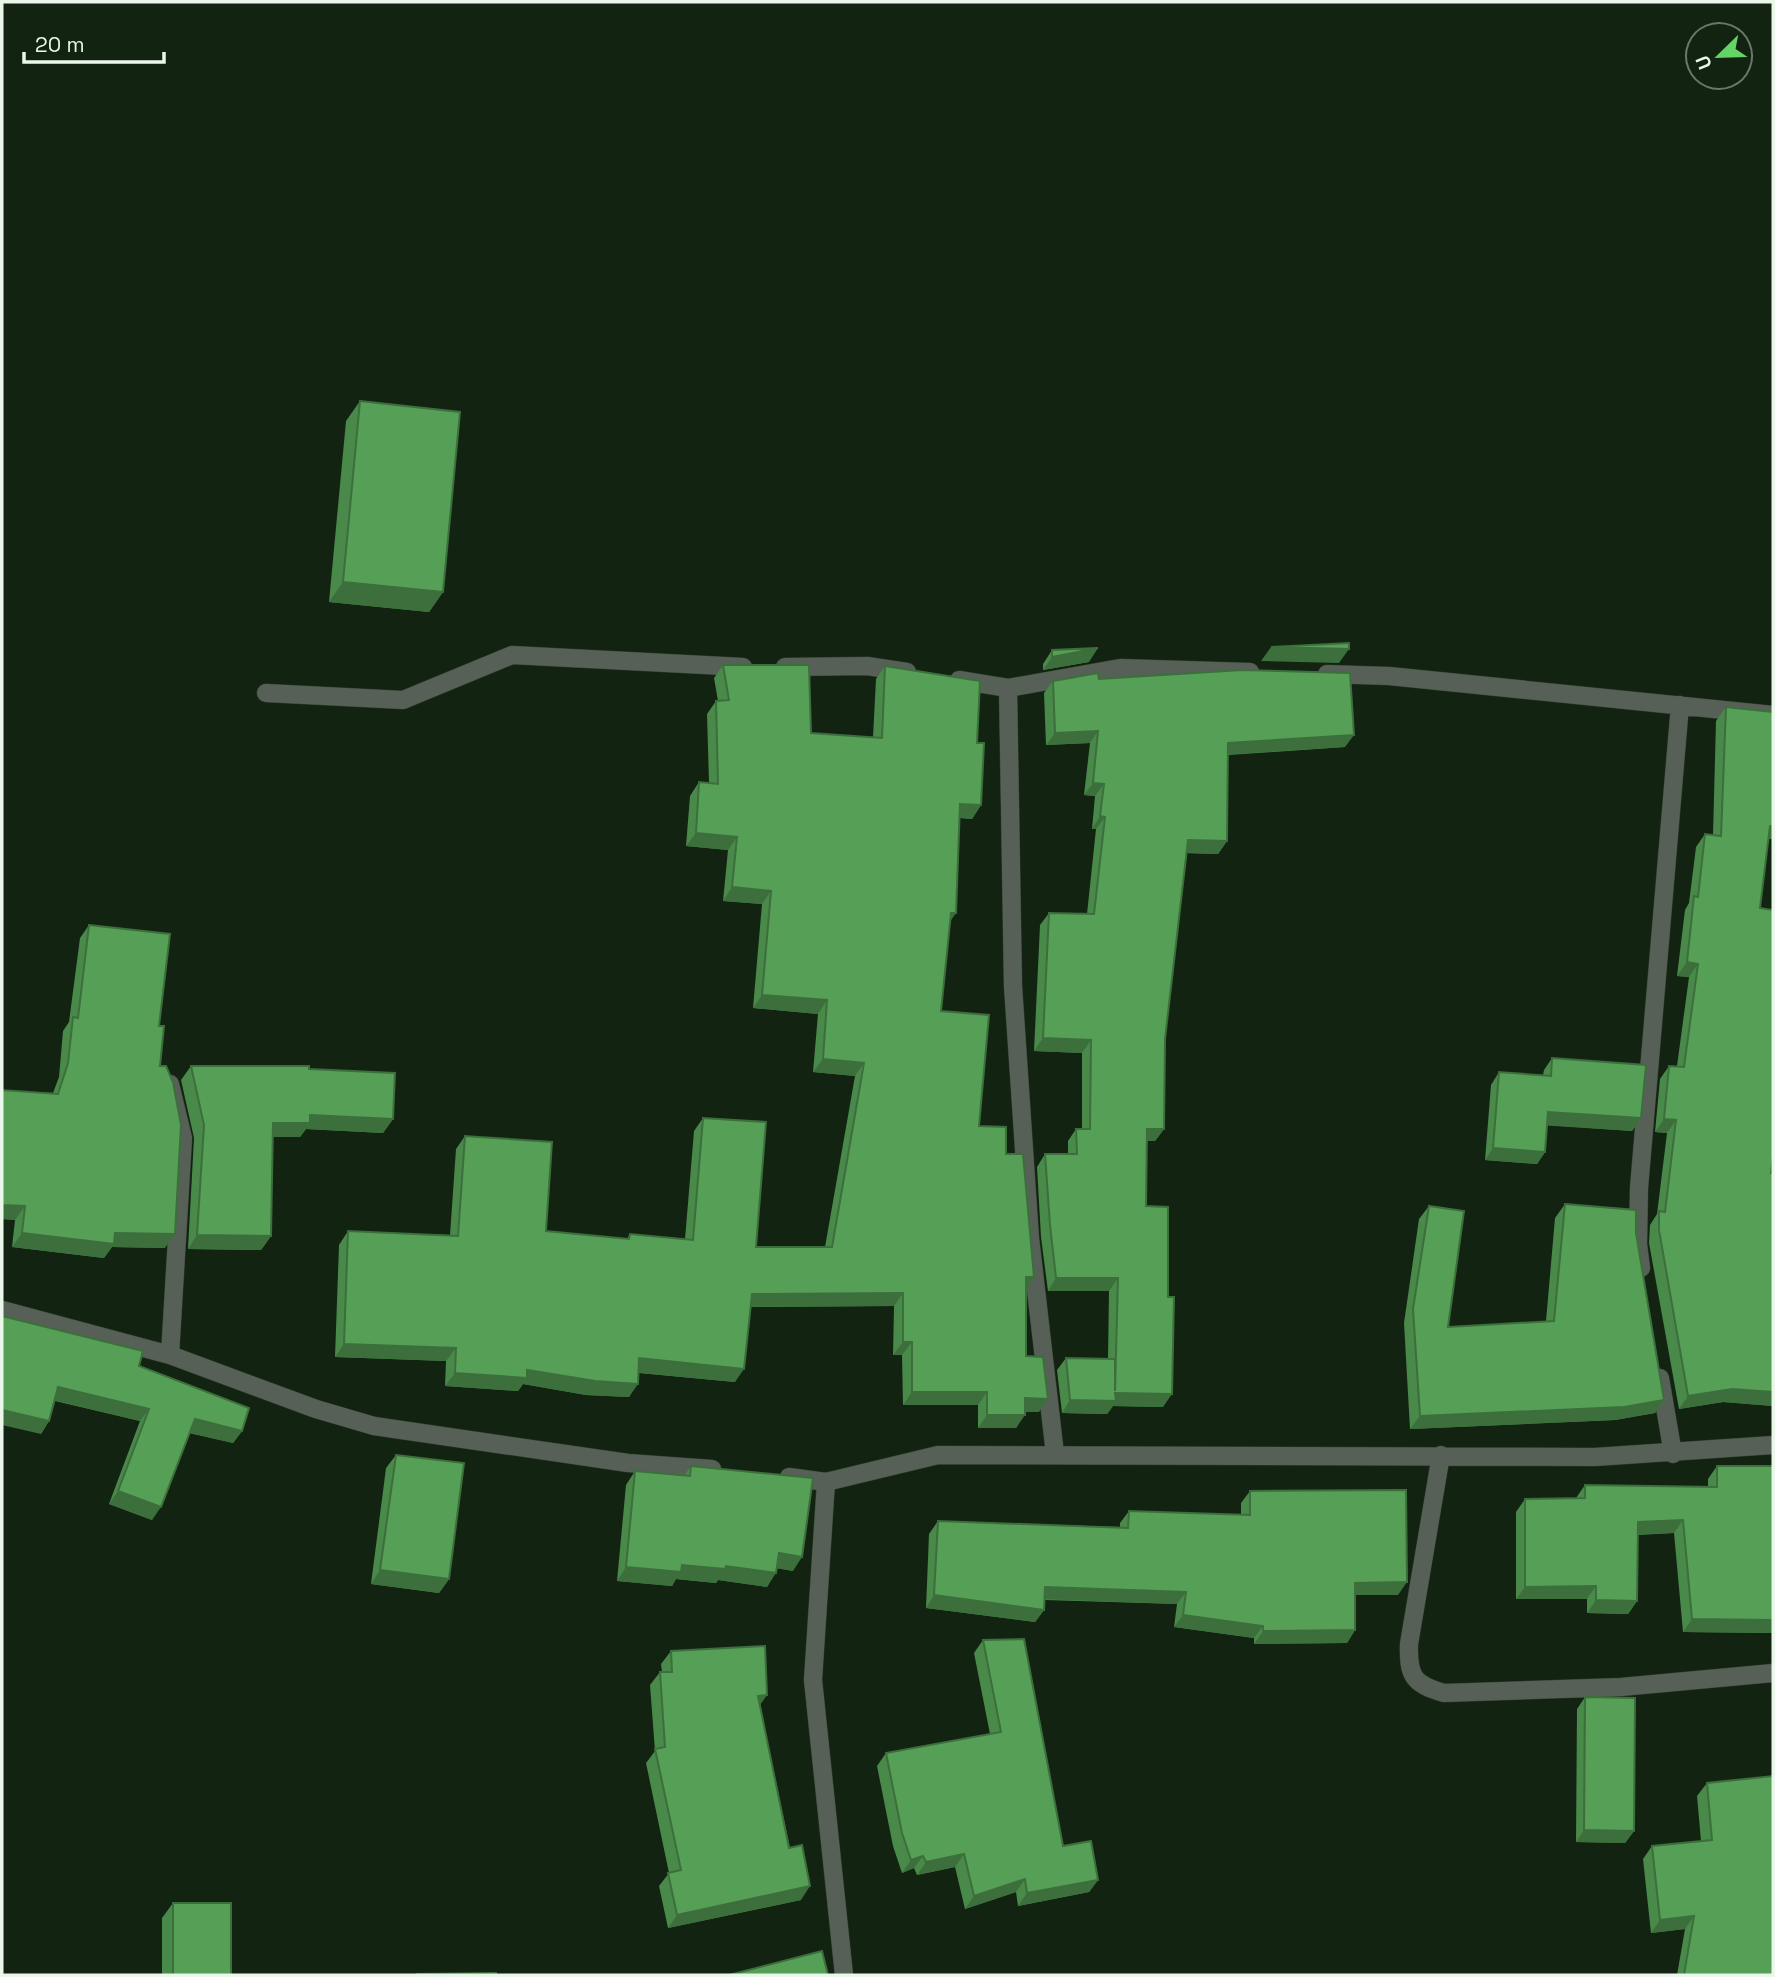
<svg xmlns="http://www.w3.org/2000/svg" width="1775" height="1977" font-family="'Space Grotesk',sans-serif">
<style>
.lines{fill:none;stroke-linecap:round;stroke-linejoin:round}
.street-casing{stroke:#314130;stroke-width:19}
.street{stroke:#576057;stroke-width:18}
.wall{fill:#49894a}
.shaded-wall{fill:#3c6f3c}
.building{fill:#559f56;stroke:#3c6f3c;stroke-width:2}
</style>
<rect width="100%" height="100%" fill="#122312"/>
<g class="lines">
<g class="street-casing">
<path id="street" d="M785,667L867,666L907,672
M1327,674L1389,676L1773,715
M959,680L1008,688L1120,668L1250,672
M1008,688L1013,986L1030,1238L1055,1454
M266,693L403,700L512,655L743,667
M1641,1268L1638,1244L1639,1188L1680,705
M2,1310L170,1355L316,1409L374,1426L628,1463L712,1469
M170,1355L183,1138L170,1084
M1660,1378L1673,1454
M1441,1455L1409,1644C1408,1676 1413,1684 1444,1693L1621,1687L1773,1673
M789,1477L826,1482L938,1455L1595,1457L1773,1445
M826,1482L813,1680L844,1975"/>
</g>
<use href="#street" class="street"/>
</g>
<path class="wall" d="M360,401L443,592L429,612L329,602L346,421Z
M1052,650L1089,662L1043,670V664Z
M723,665L811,733L873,737L876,679L885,666L977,743L981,805L972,819L960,818L941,1011L979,1126L1006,1154L1034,1277L1026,1288V1356L1039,1412H1025L1016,1428H978V1405H903L902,1355H893L894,1306L751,1307L735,1382L639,1373L629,1397L586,1395L523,1384L518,1391L445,1386L446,1361L335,1357L339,1245L348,1231L450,1235L456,1149L465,1136L546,1231L627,1239L630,1234L685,1239L694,1131L703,1118L756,1247H825L855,1076L813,1072L818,1014L753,1008L762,904L723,901L728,850L686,846L690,796L699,782L709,783L707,714L716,701H718L714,678Z
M1099,679L1345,747L1228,755L1227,841L1218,854L1187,853L1165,1039L1164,1129L1155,1141H1146V1206L1163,1407L1113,1406L1107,1414L1062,1413L1057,1370L1066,1358L1108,1359L1109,1291H1048L1041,1237L1037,1167L1045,1154H1068V1141L1076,1129H1082V1053L1034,1051L1040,925L1049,913L1087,914L1096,829H1092L1095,796L1084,795L1090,743L1046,745L1044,693L1053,681Z
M1726,707L1768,839L1760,908L1773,1208V1406L1723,1402L1679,1409L1649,1243L1650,1225L1657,1214L1667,1133L1655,1132L1660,1079L1669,1066H1677L1689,977L1677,976L1685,910L1689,903L1696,847L1705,834L1713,835L1716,721Z
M89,925L159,1026L165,1248L112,1247L104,1258L12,1247L15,1220L2,1219V1090L53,1093L59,1077L63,1031L69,1022L80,938Z
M1552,1058L1641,1118L1632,1131L1547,1125L1545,1152L1537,1164L1485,1160L1491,1085L1499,1072L1543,1075L1544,1070Z
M191,1066L309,1069L393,1119L383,1133L306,1129L300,1137H272L271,1236L261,1250L188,1249L194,1138L181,1080Z
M1565,1204L1636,1233L1664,1400L1655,1413L1615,1420L1410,1429L1404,1323L1419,1219L1429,1206L1448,1327L1546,1321L1555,1218Z
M2,1316L139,1366L242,1431L233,1443L189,1433L152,1520L109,1504L140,1421L55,1401L49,1421L41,1434Z
M396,1455L449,1579L439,1593L371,1584L386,1468Z
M691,1466L793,1571L777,1568L767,1587L718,1580L716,1583L676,1579L672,1586L617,1581L626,1485L635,1471L684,1476Z
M1717,1466L1773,1633L1683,1632L1674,1533L1637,1535V1601L1628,1614L1587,1613V1599H1516V1512L1525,1499L1576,1498L1585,1485L1708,1487V1479Z
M1250,1491L1398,1595H1355V1630L1347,1643L1254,1644V1638L1174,1627L1177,1604L1045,1600L1044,1610L1035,1622L926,1608L929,1534L938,1521L1120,1527V1523L1129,1511L1241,1515V1503Z
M983,1640L1063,1846L1098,1880L1089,1892L1018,1906L1016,1892L965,1909L955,1867L917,1875L914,1868L902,1873L893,1846L877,1766L886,1753L990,1734L974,1653Z
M671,1651L760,1706L801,1900L668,1928L659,1886L669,1873L646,1763L655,1751L650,1685L660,1672H662L661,1664Z
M1585,1697L1634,1831L1625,1843L1576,1842L1577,1709Z
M1707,1783L1773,1975H1677L1685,1929L1651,1933L1643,1859L1652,1846L1701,1841L1697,1796Z
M173,1903L231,1975H162V1918Z"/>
<path class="shaded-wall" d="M343,582L443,592L429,612L329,602Z
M1271,647L1349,649L1339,663L1261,661Z
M1098,648L1089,662L1043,670L1052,657Z
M1098,731L1090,743L1046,745L1055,733Z
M1354,735L1345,747L1220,755L1228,743Z
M1093,783L1104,784L1095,796L1084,795Z
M960,804L981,805L972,819L951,817Z
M1100,816L1105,817L1096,829H1092Z
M1770,826H1773V839H1760Z
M696,833L737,837L728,850L686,846Z
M1188,840L1227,841L1218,854L1179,853Z
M732,887L771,891L762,904L723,901Z
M951,913H956L947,926Z
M1687,962L1698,964L1689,977L1677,976Z
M762,995L827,1000L818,1014L753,1008Z
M1043,1038L1091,1040L1082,1053L1034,1051Z
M823,1059L864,1063L855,1076L813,1072Z
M1548,1112L1641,1118L1632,1131L1539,1125Z
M310,1115L393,1119L383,1133L306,1129L300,1137H263L273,1123Z
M1664,1119L1676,1120L1667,1133L1655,1132Z
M1147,1129H1164L1155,1141H1138Z
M1493,1148L1545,1152L1537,1164L1485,1160Z
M2,1205L25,1206L15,1220L2,1219Z
M22,1233H115L175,1234L165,1248L112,1247L104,1258L12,1247Z
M197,1235L271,1236L261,1250L188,1249Z
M1026,1277H1034L1025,1291Z
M1056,1278H1118L1109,1291H1048Z
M903,1293L894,1306L743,1307L752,1294Z
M903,1342H912L902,1355H893Z
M344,1344L456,1348L446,1361L335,1357Z
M639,1358L744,1369L735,1382L630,1372Z
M527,1370L638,1384L629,1397L586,1395L523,1384L518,1391L445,1386L455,1373Z
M58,1387L149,1409L140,1421L49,1399Z
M1732,1389L1773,1392V1406L1723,1402L1679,1409L1688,1396Z
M912,1392H987L978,1405H903Z
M1115,1393L1172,1394L1163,1407L1113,1406L1107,1414L1062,1413L1070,1400Z
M1025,1398L1048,1399L1039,1412H1016Z
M1664,1400L1655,1413L1615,1420L1410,1429L1420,1416Z
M2,1410L49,1421L41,1434L2,1425Z
M987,1415H1025L1016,1428H978Z
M195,1419L242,1431L233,1443L186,1432Z
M118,1491L161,1507L152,1520L109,1504Z
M1683,1520L1674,1533L1629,1535L1638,1522Z
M779,1553L802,1557L793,1571L769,1567Z
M682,1565L726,1566L776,1573L767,1587L718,1580L716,1583L676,1579L672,1586L617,1581L626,1567Z
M380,1570L449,1579L439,1593L371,1584Z
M1407,1582L1398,1595H1347L1355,1583Z
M1596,1586L1587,1599H1516L1525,1587Z
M1045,1587L1186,1592L1177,1604L1037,1599Z
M934,1595L1044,1610L1035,1622L926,1608Z
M1596,1600L1637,1601L1628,1614L1587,1613Z
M1183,1615L1263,1626L1254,1638L1174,1627Z
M1692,1619L1773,1620V1633L1683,1632Z
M1355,1630L1347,1643L1254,1644L1263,1631Z
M767,1695L758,1708V1696Z
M1584,1830L1634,1831L1625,1843L1576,1842Z
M964,1854L955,1867L917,1875L926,1862Z
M923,1856L914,1868L902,1873L911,1860Z
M1025,1879L1016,1892L965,1909L974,1896Z
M1098,1880L1089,1892L1018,1906L1027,1893Z
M810,1886L801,1900L668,1928L677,1915Z
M1694,1916L1685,1929L1651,1933L1660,1920Z"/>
<path class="building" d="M360,401L460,412L443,592L343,582Z
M1349,643V649L1271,647Z
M1098,648L1052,657V650Z
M723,665H809L811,733L882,738L885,666L980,681L977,743H984L981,805L960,804L956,913H951L941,1011L989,1015L979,1126L1006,1127V1154H1023L1034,1277H1026V1356L1043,1357L1048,1399L1025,1398V1415H987V1392H912V1342H903V1293L752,1294L744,1369L639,1358L638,1384L595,1381L527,1370V1378L455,1373L456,1348L344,1344L348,1231L458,1236L465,1136L552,1142L546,1231L629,1239L630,1234L693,1240L703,1118L766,1122L756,1247H832L864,1063L823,1059L827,1000L762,995L771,891L732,887L737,837L696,833L699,782L718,784L716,701L729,700Z
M1242,670L1350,673L1354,735L1228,743L1227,841L1188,840L1165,1039L1164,1129H1147L1146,1206L1168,1207V1297H1174L1172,1394L1115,1393L1116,1401L1070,1400L1066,1358L1115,1359V1391L1118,1278H1056L1050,1225L1045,1154H1077L1076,1129H1090L1091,1040L1043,1038L1049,913L1094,914L1105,817L1100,816L1104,784L1093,783L1098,731L1055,733L1053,681L1098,673L1099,679Z
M1726,707L1773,712V826H1770L1760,908L1773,910V1156L1771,1173H1773V1392L1732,1389L1688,1396L1659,1230V1211L1665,1212L1676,1120L1664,1119L1669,1066L1684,1067L1698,964L1687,962L1694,896L1698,897L1705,834L1721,836Z
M89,925L170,934L159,1026H164L160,1066H166L173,1082L181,1125L175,1234L115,1233L114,1244L22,1233L25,1206L2,1205V1090L58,1094L68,1063L73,1017L78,1018Z
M1552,1058L1646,1065L1641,1118L1548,1112L1545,1152L1493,1148L1499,1072L1551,1076Z
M191,1066H309V1069L395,1073L393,1119L310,1115V1123H273L271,1236L197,1235L204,1125Z
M1565,1204L1636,1210V1233L1664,1400L1624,1407L1420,1416L1413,1309L1429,1206L1464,1211L1448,1327L1554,1321Z
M2,1316L143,1351L139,1366L249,1408L242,1431L195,1419L161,1507L118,1491L149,1409L58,1387L49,1421L2,1410Z
M396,1455L464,1463L449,1579L380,1570Z
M691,1466L813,1478L802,1557L779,1553L776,1573L726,1566L725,1569L682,1565L681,1572L626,1567L635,1471L690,1476Z
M1717,1466H1773V1620L1692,1619L1683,1520L1638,1522L1637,1601L1596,1600V1586L1525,1587V1499L1585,1498V1485L1717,1487Z
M1406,1490L1407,1582L1355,1583V1630L1263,1631V1626L1183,1615L1186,1592L1045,1587L1044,1610L934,1595L938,1521L1128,1528L1129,1511L1250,1515V1491Z
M1024,1639L1063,1846L1091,1841L1098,1880L1027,1893L1025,1879L974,1896L964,1854L926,1862L923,1856L911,1860L902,1833L886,1753L1001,1732L983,1640Z
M765,1646L767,1695L758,1696L789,1848L802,1845L810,1886L677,1915L668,1873L681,1870L655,1749L665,1747L660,1672H672L671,1651Z
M1585,1697L1635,1698L1634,1831L1584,1830Z
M1773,1776V1975H1684L1694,1916L1660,1920L1652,1846L1712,1840L1707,1783Z
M173,1903H231V1975H173Z
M822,1951L828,1975H729Z
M496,1973V1975L416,1974Z"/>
<rect width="1775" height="1977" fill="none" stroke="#ecf7eb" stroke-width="7"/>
<g transform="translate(1719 56) rotate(247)"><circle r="33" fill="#122312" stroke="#697869" stroke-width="2"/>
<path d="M0-5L12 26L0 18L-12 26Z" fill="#65d467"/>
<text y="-10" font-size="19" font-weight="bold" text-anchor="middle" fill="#ecf7eb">U</text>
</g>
<path d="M24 52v10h140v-10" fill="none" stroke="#ecf7eb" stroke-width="3.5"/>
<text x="35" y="52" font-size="21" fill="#ecf7eb" stroke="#122312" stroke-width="5" paint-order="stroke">20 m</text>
</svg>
